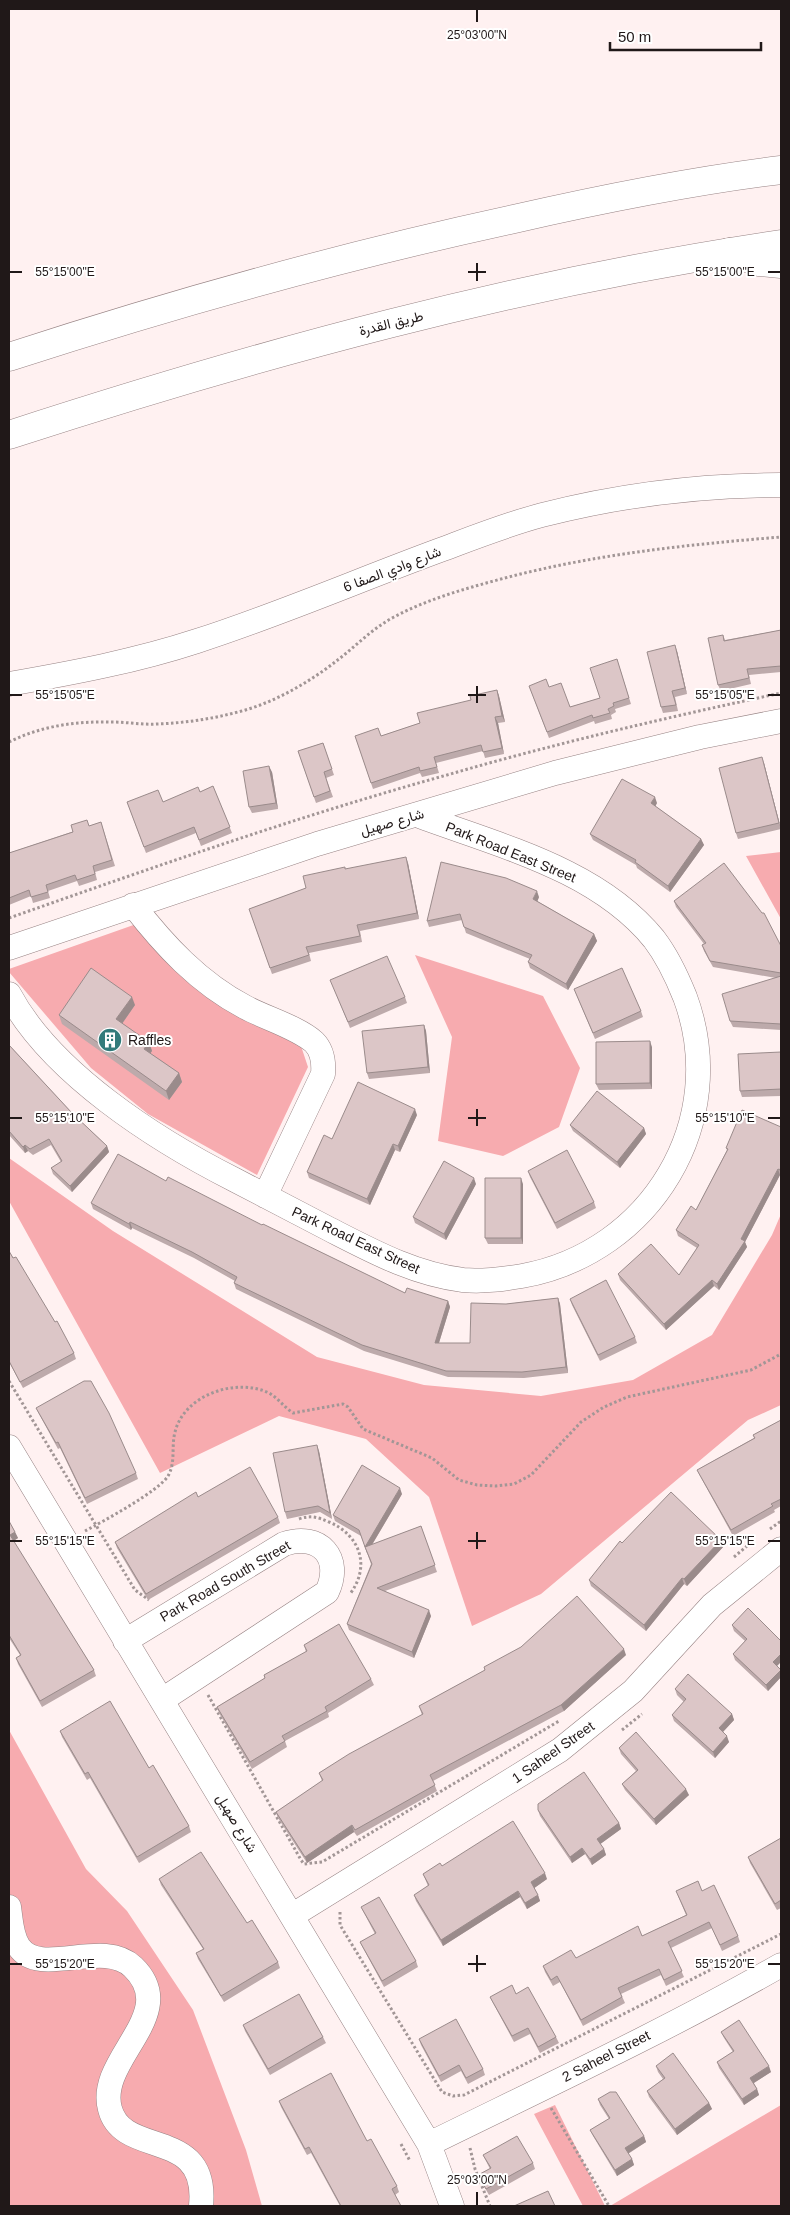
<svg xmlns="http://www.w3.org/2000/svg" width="790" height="2215" font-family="Helvetica,Vazirmatn,sans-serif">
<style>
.green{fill:#f7abaf}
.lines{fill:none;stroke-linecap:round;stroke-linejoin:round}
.minor-casing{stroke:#978384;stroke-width:25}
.major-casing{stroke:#978384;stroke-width:29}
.highway-casing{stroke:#978384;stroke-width:29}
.path{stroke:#a29696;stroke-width:3;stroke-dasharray:2.5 2.5;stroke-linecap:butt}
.minor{stroke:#fff;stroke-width:24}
.major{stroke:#fff;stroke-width:28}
.highway{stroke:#fff;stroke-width:28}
.wall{fill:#bdaaab}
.shaded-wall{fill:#9a8b8b}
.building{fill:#dcc6c7;stroke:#9a8b8b}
.ticks{fill:none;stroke:#201818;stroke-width:2}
.labels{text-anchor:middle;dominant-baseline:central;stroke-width:4;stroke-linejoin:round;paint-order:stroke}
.street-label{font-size:14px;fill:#201818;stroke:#fff}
.poi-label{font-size:14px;fill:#201818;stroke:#fff;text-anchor:start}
.ticks-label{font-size:12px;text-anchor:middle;fill:#201818;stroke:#fff;stroke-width:4;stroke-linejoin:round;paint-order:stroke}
</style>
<rect width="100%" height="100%" fill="#fff1f1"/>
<path class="green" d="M781,852V919L746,856Z
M142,922L299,1040L308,1067L257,1175L148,1114L91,1068L9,972V969Z
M415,955L543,996L580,1068L559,1127L503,1156L438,1141L452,1037Z
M9,1158L113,1231L317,1357L424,1385L541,1396L633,1380L712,1335L772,1235L781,1214V1405L748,1420L541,1594L472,1626L429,1497L366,1439L279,1416L160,1473L9,1201Z
M9,1730L86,1869L127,1911L193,2010L246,2150L262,2206H9Z
M555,2105L605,2206H583L534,2114Z
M781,2105V2206H610Z"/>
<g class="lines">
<g class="minor-casing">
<path id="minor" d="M9,684C72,673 136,661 197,641C281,614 361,579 443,549C475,537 508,524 542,515C620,495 700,485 781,485
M133,905C164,945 199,983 245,1007C265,1018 297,1027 314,1042C323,1051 324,1062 323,1074L265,1196
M9,948L317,844L555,773L700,737L781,721
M9,994C51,1073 156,1140 235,1180C266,1196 297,1212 329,1229C372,1251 414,1274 463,1280C483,1282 503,1279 522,1276C651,1253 731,1121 685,997C677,977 667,956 654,939C597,869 499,846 417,815
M9,1447L429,2144L452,2206
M125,1641L284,1544C320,1532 343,1558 327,1592L162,1700
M9,1907C11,1920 11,1936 19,1947C40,1978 103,1938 133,1967C182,2014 96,2059 110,2109C123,2159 209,2126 201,2206
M293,1915L560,1750L633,1691L712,1605L781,1549
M429,2144C547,2086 667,2030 781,1965"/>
</g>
<g class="major-casing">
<path id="major" d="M9,357C175,303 343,256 514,219C602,199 691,181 781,170
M9,435C261,353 518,283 781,244"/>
</g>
<g class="highway-casing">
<path id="highway" d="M729,252L759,262L781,264"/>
</g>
<path class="path" d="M9,742C41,726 76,721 112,722C127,722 142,725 157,724C185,723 211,719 238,712C274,703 310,682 339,659C357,645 373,628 394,617C424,601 457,591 490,582C587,555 682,545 781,537
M9,918C154,867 299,816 447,775C557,743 669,717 781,693
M9,1381L135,1590L149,1600
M299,1519C310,1515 318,1517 329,1522C360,1535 371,1566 350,1594
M770,1529L781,1521
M85,1531C102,1522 159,1491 168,1476C176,1462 171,1447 175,1432C184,1395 236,1377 269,1393C278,1398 284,1407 293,1413L343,1404L348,1407L363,1429L432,1458L459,1480L477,1485L496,1486L514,1484L531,1475L581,1422L604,1407L627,1397L751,1370L781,1354
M734,1557L754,1540
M208,1695L301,1860L304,1864L322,1862L559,1721
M622,1730L642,1714
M340,1912V1925L442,2092L453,2096L464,2095L781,1934
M551,2108L609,2206
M401,2144L410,2161
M470,2148L475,2169L490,2206"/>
<use href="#minor" class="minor"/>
<use href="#major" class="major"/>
<use href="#highway" class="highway"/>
</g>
<path class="wall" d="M781,630V672L749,675L751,684L721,691L718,685L723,635L725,640Z
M677,651L687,694L675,697L678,711L663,713L661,707Z
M617,659L631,704L615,709L616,712L611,715L612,719L595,724L594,721L549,738L529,686L549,687L570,707L600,698Z
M497,690L499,696L505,722L498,723L504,754L485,758L483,751L436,763L439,773L422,777L420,773L373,789L355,736H381L420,723L471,700Z
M323,743L334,775L326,778L333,797L316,803L298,751Z
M764,763L781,829L738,839L736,833Z
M272,772L278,809L252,813L249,807Z
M213,786L232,833L201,846L196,833L146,853L127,802H163L200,792Z
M657,803L655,806L701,839L704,845L670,892L637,868L636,865L593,840L590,834Z
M101,822L115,866L95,872L97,880L79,886L77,881L48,891L50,898L33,903L31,896L9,905V853Z
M408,863L419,919L360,931L362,942L309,953L311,961L272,974L249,909L306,888L345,869Z
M539,897L537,901L594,934L597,941L568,990L530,968L528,962L530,959L466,933L462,920L429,927L427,921Z
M674,901L781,946V1030L733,1027L730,1021L776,978L713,967L704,951L702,945L704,944L676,907Z
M333,986L405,997L407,1003L350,1028Z
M574,989L641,1011L643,1017L595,1039Z
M135,1005L122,1024L149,1042L152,1051L150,1053L179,1073L182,1082L169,1100L62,1024L59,1015Z
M424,1025L426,1031L430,1073L369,1079L367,1073Z
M9,1045L72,1113L107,1146L109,1152L72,1192L53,1174L51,1168L61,1162L51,1145L33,1155L28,1151L25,1153L9,1135Z
M652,1047V1089L599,1090L596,1084Z
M781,1052V1096L742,1097L740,1091Z
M417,1115L400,1152L395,1150L370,1205L309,1178L307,1172L332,1139Z
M570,1125L644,1128L646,1134L620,1168L573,1131Z
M781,1127V1176L780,1175L745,1242L747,1247L719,1290L714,1286L666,1330L620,1280L618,1274L679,1275L697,1248L678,1236L676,1230L696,1210L727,1150L726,1148Z
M528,1171L594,1202L596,1208L557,1229L530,1177Z
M166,1181L405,1293L448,1301L450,1307L439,1343H470L506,1304L558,1298L560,1304L568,1373L524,1378L448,1377L364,1351L236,1289L234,1283L235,1281L194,1258L132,1228L131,1230L93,1209L91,1203Z
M476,1184L446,1240L415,1223L413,1217Z
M523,1184V1244H488L485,1238Z
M9,1251L74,1353L76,1359L23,1388L9,1362Z
M570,1299L635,1337L637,1343L600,1361L572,1305Z
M36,1408L136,1473L138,1479L87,1504L60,1448L58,1449L39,1414Z
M781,1420V1506L774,1510L775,1512L733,1536L700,1476L697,1470L754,1438L753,1435Z
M319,1451L332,1519L320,1512L287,1519L285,1512Z
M402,1494L372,1545L421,1526L437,1572L385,1591L431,1616L414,1658L349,1630L347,1624L371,1564L361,1536L335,1521L333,1515Z
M198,1497L278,1517L280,1523L148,1600L117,1548L115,1542Z
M9,1521L15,1532L18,1538L13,1541L94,1670L96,1676L42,1707L18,1664L16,1658L20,1655L9,1638Z
M721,1540L724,1546L687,1586L684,1584L646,1631L591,1586L589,1580L622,1543Z
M732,1625L781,1670V1677L768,1691L735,1660L733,1654L745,1641L734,1631Z
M304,1645L371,1679L374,1685L328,1713L329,1717L285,1741L287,1747L252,1769L219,1713L217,1707L265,1678L264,1675L306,1652Z
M626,1655L564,1711L433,1781L437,1791L357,1836L354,1832L307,1863L278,1818L276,1812L322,1781L319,1773L422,1715L419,1706L485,1670L484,1667Z
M675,1689L732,1714L734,1720L723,1732L729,1742L715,1758L674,1721L672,1715L684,1702L677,1695Z
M60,1731L189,1826L191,1832L139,1863L90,1778L87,1780L62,1737Z
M619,1748L689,1795L656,1825L625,1790L622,1784L636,1771L621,1754Z
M538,1810L619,1823L621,1829L600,1844L604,1849L606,1855L592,1865L585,1854L572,1863L540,1816Z
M781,1838V1908L777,1910L750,1863L748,1857Z
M442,1866L547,1879L534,1888L538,1895L540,1901L527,1909L520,1897L443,1946L416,1901L414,1895L428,1886L423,1874Z
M159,1879L278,1962L280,1968L224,2002L198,1959L196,1953L203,1949L161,1885Z
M676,1891H702L738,1936L740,1942L722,1951L712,1928L671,1948L684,1977L666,1986L661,1975L621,1994L625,2003L583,2026L560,1982L553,1986L545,1972L543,1966L576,1958L642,1936L686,1915Z
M361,1907L416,1961L418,1967L384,1987L363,1948L360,1942L375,1934L364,1913Z
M516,1994L556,2037L559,2043L540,2053L530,2034L514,2042L493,2003L490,1997Z
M243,2025L323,2037L326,2043L270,2075L245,2031Z
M721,2032L771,2072L754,2083L757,2089L759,2095L744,2105L719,2068L717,2062L733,2052L724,2038Z
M419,2039L483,2069L485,2075L468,2084L461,2071L441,2082L421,2045Z
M656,2066L709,2103L712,2109L677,2135L649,2097L647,2091L663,2079L658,2072Z
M598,2099L644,2136L646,2142L628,2154L632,2159L634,2165L617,2176L593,2136L590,2130L609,2119L600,2105Z
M279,2101L367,2141L397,2186L399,2192L395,2195L401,2206H340L311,2153L307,2155L281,2107Z
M483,2155L533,2163L535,2169L489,2195L481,2181L478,2175L490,2169Z"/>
<path class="shaded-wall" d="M675,645L677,651L687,694L685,688Z
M497,690L499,696L505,722L502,716Z
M495,717L498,723L504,754L502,748Z
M762,757L764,763L781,829L779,823Z
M269,766L272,772L278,809L276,803Z
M655,797L657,803L654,809L651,803Z
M701,839L704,845L670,892L668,886Z
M406,857L408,863L419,919L417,913Z
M537,891L539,897L536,905L533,899Z
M594,934L597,941L568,990L566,984Z
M132,997L135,1005L119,1028L116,1019Z
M424,1025L426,1031L430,1073L428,1067Z
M650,1041L652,1047V1089L650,1083Z
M149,1042L152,1051L147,1058L144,1049Z
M179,1073L182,1082L169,1100L166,1091Z
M415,1109L417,1115L400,1152L398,1146Z
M644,1128L646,1134L620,1168L617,1162Z
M393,1144L395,1150L370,1205L367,1199Z
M25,1145L28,1151L25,1153L23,1147Z
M107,1146L109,1152L72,1192L70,1186Z
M778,1169L780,1175L745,1242L747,1247L719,1290L717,1284Z
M474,1178L476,1184L446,1240L444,1234Z
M521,1178L523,1184V1244L521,1238Z
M130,1222L132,1228L131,1230L129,1224Z
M712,1280L714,1286L666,1330L664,1324Z
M558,1298L560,1304L568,1373L566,1367Z
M448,1301L450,1307L437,1349L435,1343Z
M317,1445L319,1451L332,1519L330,1513Z
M400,1488L402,1494L367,1553L365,1547Z
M15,1532L18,1538L12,1542L10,1535Z
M721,1540L724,1546L687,1586L684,1579Z
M682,1578L684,1584L646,1631L644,1625Z
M429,1610L431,1616L414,1658L412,1652Z
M624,1649L626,1655L564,1711L561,1705Z
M781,1654V1662L775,1668L773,1662Z
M781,1670V1677L768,1691L766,1685Z
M732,1714L734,1720L721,1734L719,1728Z
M727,1736L729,1742L715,1758L713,1752Z
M686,1789L689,1795L656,1825L654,1819Z
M619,1823L621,1829L599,1845L597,1839Z
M352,1825L354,1832L307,1863L305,1857Z
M582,1848L585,1854L572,1863L570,1857Z
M604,1849L606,1855L592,1865L590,1859Z
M545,1873L547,1879L533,1889L531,1882Z
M518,1891L520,1897L443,1946L441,1940Z
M538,1895L540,1901L527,1909L525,1903Z
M769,2066L771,2072L752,2084L750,2078Z
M757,2089L759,2095L744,2105L742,2099Z
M709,2103L712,2109L677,2135L675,2129Z
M644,2136L646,2142L627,2154L625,2148Z
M632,2159L634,2165L617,2176L615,2170Z"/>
<path class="building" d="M781,630V668V666L747,669L749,678L718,685L708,638L723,635L724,641Z
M675,645L685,688L672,691L676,705L661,707L647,652Z
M617,659L629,698L613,703L614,706L608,709L610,713L593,718L592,715L547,732L529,686L546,679L549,687L561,683L570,707L600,698L590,668Z
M497,690L502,716L495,717L502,748L483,752L481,745L434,757L437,767L420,771L419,767L371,783L355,736L378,728L381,736L420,723L417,713L471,700L470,696Z
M323,743L332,769L324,772L330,791L314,797L298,751Z
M762,757L779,823L736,833L719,768Z
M269,766L276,803L249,807L243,771Z
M622,779L655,797L651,803L701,839L668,886L635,862L636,860L590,834Z
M213,786L230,827L199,840L194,827L144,847L127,802L158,790L163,802L198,787L200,792Z
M87,820L89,826L101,822L112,860L93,866L95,874L77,880L75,875L46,885L48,892L31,897L29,890L9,898V853L73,832L71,825Z
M406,857L417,913L357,925L360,936L306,947L309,955L270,968L249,909L306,888L303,876L345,867V869Z
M441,862L506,878L537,891L533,899L594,934L566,984L528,962L532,955L464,927L460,914L427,921Z
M724,863L762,913H764L781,946V973L710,961L702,945L706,943L674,901Z
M387,956L405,997L348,1022L330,980Z
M91,968L132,997L116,1019L149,1042L144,1049L179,1073L166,1091L59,1015Z
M622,968L641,1011L593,1033L574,989Z
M781,976V1024L730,1021L722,994Z
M424,1025L428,1067L367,1073L362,1031Z
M650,1041V1083L596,1084V1042Z
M9,1045L72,1113L107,1146L70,1186L51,1168L62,1161L49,1139L30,1149L25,1145L23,1147L9,1131Z
M781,1052V1089L740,1091L738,1054Z
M358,1082L415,1109L398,1146L393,1144L367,1199L307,1172L324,1135L332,1139Z
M597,1091L644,1128L617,1162L570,1125Z
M742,1110L781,1127V1166L780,1170L778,1169L741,1239L745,1241L717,1284L712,1280L664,1324L618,1274L651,1244L679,1275L699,1245L676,1230L691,1206L696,1210L728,1149L726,1148Z
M567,1150L594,1202L555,1223L528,1171Z
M118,1154L166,1181L168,1177L262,1225L263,1224L405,1293L407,1288L448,1301L435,1343H470L471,1303L506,1304L558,1298L566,1367L522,1372L446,1371L362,1345L234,1283L237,1277L192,1252L130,1222L129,1224L91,1203Z
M444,1161L474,1178L444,1234L413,1217Z
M485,1178H521V1238H485Z
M9,1251L13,1258L16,1257L55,1322L57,1321L74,1353L20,1382L9,1361Z
M606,1280L635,1337L598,1355L570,1299Z
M84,1381H91L109,1413L136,1473L85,1498L58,1442L56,1443L36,1408Z
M781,1420V1499L771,1504L773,1506L731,1530L697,1470L755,1438L753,1435Z
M317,1445L330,1513L318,1506L285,1512L273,1453Z
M362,1465L400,1488L365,1547L359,1530L333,1515Z
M250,1467L278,1517L146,1594L115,1542L196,1492L198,1497Z
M671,1492L721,1540L684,1579L682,1578L644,1625L589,1580L620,1541L622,1543Z
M9,1521L15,1532L10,1535L94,1670L40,1701L16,1658L21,1655L9,1635Z
M421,1526L435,1565L377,1588L429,1610L412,1652L347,1624L372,1564L365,1547Z
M577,1596L624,1649L561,1705L430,1775L435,1785L355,1830L352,1825L305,1857L276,1812L323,1780L319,1773L349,1754L423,1714L419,1706L485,1670L484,1667L521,1647Z
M748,1608L781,1641V1654L773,1662L781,1670L766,1685L733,1654L747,1639L732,1625Z
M339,1624L371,1679L325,1707L327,1711L282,1736L285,1741L250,1762L217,1707L265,1678L264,1675L307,1651L304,1645Z
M688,1674L732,1714L719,1728L727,1736L713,1752L672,1715L686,1699L675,1689Z
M110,1701L149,1768L153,1765L189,1826L137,1857L88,1772L85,1774L60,1731Z
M636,1732L686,1789L654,1819L622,1784L638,1770L619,1748Z
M584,1772L619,1823L597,1839L604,1849L590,1859L582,1848L570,1857L538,1810V1804Z
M513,1821L545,1873L531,1882L538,1895L525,1903L518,1891L441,1940L414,1895L429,1885L423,1874L440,1863L442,1866Z
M781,1838V1900L775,1904L748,1857Z
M201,1852L247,1923L252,1920L278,1962L221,1996L196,1953L204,1949L159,1879Z
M698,1881L702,1891L714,1885L738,1936L720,1945L709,1922L668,1942L682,1971L664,1980L659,1969L618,1988L622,1997L581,2020L557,1976L551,1980L543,1966L571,1950L576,1958L638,1926L642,1936L687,1915L676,1891Z
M379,1897L416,1961L382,1981L360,1942L376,1933L361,1907Z
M512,1985L516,1994L528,1987L556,2037L538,2047L528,2028L512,2036L490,1997Z
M299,1994L323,2037L268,2069L243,2025Z
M456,2019L483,2069L466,2078L459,2065L439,2076L419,2039Z
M739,2020L769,2066L750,2078L757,2089L742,2099L717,2062L734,2051L721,2032Z
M673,2053L709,2103L675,2129L647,2091L665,2078L656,2066Z
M331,2073L367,2141L371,2139L397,2186L392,2189L401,2206H341L309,2147L305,2149L279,2101Z
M610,2092H616L644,2136L625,2148L632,2159L615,2170L590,2130L610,2118L598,2099Z
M517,2136L533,2163L486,2189L478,2175L491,2168L483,2155Z
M548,2191L555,2206H514Z"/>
<path class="ticks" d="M477,10V22M477,263V281M10,272H22M468,272H486M768,272H780M477,686V703M10,695H22M468,695H486M768,695H780M477,1109V1126M10,1118H22M468,1118H486M768,1118H780M477,1532V1549M10,1541H22M468,1541H486M768,1541H780M477,1955V1972M10,1964H22M468,1964H486M768,1964H780M477,2192V2205"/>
<defs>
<g id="building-disc" transform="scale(1.25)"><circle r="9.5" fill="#327b7b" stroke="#fff"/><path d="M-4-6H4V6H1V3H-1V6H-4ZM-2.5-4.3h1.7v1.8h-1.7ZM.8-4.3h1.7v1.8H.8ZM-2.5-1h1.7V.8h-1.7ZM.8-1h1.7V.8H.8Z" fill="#fff"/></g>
</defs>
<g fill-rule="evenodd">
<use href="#building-disc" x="110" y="1040"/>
</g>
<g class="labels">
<g class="street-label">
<text transform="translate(391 323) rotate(-14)">طريق القدرة</text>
<text transform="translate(392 569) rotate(-21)">شارع وادي الصفا 6</text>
<text transform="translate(392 822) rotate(-16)">شارع صهيل</text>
<text transform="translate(511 852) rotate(22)">Park Road East Street</text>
<text transform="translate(356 1240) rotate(25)">Park Road East Street</text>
<text transform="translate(225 1581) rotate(-30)">Park Road South Street</text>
<text transform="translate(553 1752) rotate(-35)">1 Saheel Street</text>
<text transform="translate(237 1823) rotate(59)">شارع صهيل</text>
<text transform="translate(606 2056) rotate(-27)">2 Saheel Street</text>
</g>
<g class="poi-label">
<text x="128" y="1040">Raffles</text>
</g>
</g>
<g class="ticks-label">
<text x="477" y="39">25°03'00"N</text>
<text x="725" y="276">55°15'00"E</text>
<text x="65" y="276">55°15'00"E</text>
<text x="725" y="699">55°15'05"E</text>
<text x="65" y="699">55°15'05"E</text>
<text x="725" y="1122">55°15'10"E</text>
<text x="65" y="1122">55°15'10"E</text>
<text x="65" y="1545">55°15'15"E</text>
<text x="725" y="1545">55°15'15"E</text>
<text x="725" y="1968">55°15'20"E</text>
<text x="65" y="1968">55°15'20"E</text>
<text x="477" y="2184">25°03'00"N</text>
</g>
<rect width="790" height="2215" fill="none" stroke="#201818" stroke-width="20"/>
<path d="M610 42v8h151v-8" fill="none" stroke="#201818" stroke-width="2.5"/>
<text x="618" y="42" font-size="15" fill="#201818" stroke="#ffffff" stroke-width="4" paint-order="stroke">50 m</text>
</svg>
